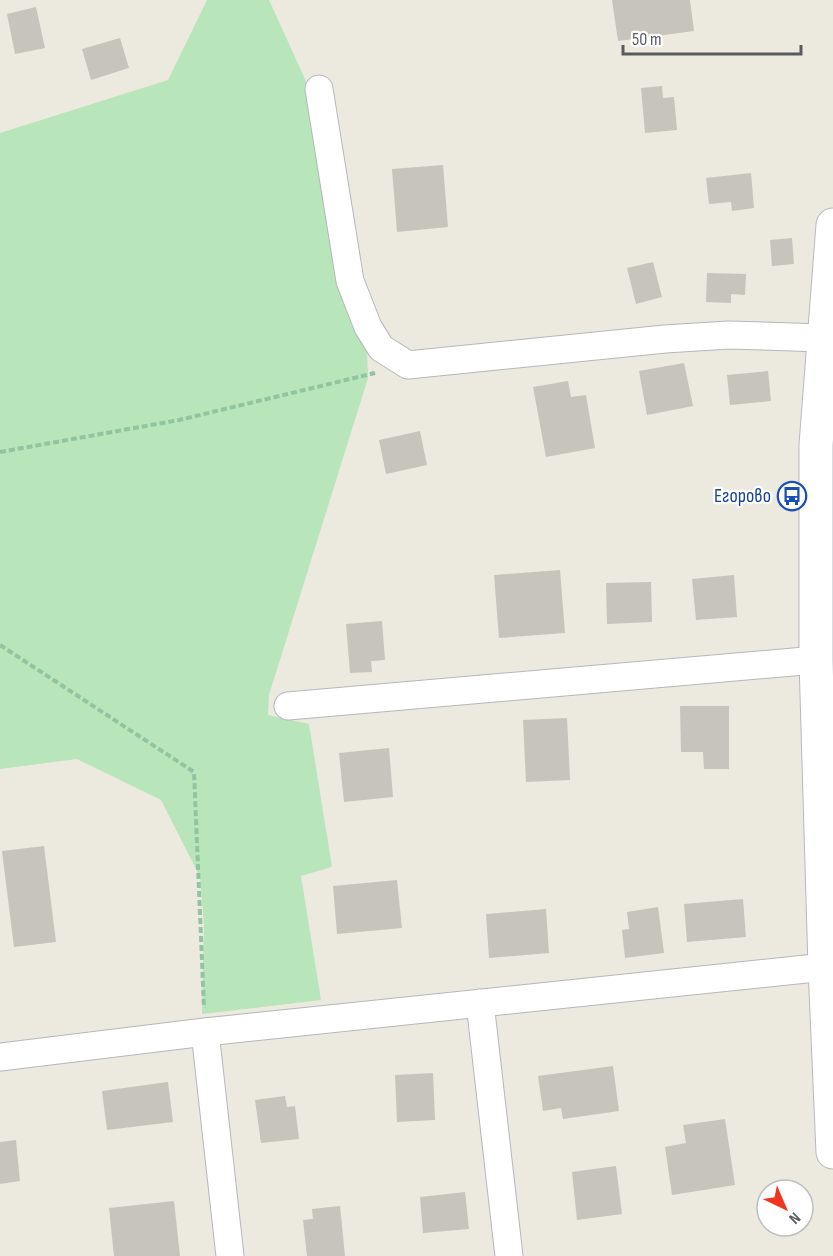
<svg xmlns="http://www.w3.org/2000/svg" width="833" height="1256" font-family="'Sofia Sans Condensed',sans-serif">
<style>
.green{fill:#b9e5ba}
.building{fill:#c7c4bc}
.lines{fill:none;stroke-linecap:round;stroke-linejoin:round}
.street-casing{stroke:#b5b7bd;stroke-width:29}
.secondary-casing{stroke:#b5b9bf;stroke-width:35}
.path{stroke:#91c4a1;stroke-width:4;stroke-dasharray:6 3;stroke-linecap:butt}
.street{stroke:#fff;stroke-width:27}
.secondary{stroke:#fff;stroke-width:33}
.labels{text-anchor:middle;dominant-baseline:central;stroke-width:4.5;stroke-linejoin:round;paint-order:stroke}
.transit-label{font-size:20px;fill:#164399;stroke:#fff;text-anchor:end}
</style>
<rect width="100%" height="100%" fill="#ece9df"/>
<path class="green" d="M207,0H269L305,79L341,287L367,349L368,378L269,695L268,715L309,724L332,867L301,876L321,1000L202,1014L204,925L200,877L161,800L77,759L0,769V133L168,80Z"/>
<path class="building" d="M612,0H690L694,31L618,41Z
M36,7L45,48L15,54L7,14Z
M120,38L129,68L91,80L82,49Z
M662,86L663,98L674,97L677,130L645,133L641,88Z
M443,165L448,227L397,232L392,169Z
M751,173L754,208L732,211L731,202L709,204L706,178Z
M792,238L794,264L772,266L770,240Z
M653,262L662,297L636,304L627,268Z
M707,273L746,274L745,295L731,294V303L706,302Z
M684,363L693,406L647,415L639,371Z
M768,371L771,401L730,405L727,375Z
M568,381L571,397L586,395L595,448L546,457L533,387Z
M420,431L427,465L386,474L379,440Z
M560,570L565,633L499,638L494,575Z
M734,575L737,617L696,620L692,579Z
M651,582L652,622L607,624L606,583Z
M382,621L385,660L371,661L372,672L350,673L346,624Z
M680,706H729V769H704L703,752H681Z
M567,718L570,780L526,782L523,720Z
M389,748L393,797L344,802L339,753Z
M44,846L56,942L14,947L2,851Z
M397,880L402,928L337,934L333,886Z
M743,899L746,937L687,942L684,904Z
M658,907L664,953L625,958L622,930L629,929L627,912Z
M546,909L549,953L489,958L486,914Z
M613,1066L619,1111L563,1119L561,1108L543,1111L538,1076Z
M433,1073L435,1120L397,1122L395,1075Z
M168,1082L173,1122L107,1130L102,1091Z
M285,1096L287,1107L295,1106L299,1139L261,1143L255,1100Z
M725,1119L735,1185L672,1195L665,1147L686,1143L683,1125Z
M16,1140L20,1181L0,1184V1142Z
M616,1166L622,1214L577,1220L572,1172Z
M465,1192L469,1229L423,1233L420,1197Z
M174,1201L180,1256H114L109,1208Z
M340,1206L345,1256H307L303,1220L313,1219L312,1209Z"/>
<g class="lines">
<g class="street-casing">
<path id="street" d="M319,89L350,281L368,327L381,348L408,365L665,339L729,335L823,338
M288,706L816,660
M480,1003L509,1256
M205,1032L230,1256
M0,1057L205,1032L825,967"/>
</g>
<g class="secondary-casing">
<path id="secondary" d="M833,225L816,445V660L825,967L833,1152"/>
</g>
<path class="path" d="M0,452L179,420L375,373
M0,645L194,772L204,1008"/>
<use href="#street" class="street"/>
<use href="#secondary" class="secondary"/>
</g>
<defs>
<g id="bus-ring" transform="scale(1.5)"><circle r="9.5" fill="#fff" stroke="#1a4fb4" stroke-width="1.5"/><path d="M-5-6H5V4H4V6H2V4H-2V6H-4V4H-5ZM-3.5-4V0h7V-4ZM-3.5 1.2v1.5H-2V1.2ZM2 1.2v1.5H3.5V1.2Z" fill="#1a4fb4"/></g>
</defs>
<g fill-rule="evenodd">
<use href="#bus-ring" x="792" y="496"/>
</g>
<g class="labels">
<g class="transit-label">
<text x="771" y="496">Егорово</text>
</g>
</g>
<g transform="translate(785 1208) rotate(136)"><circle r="28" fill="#ffffff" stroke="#bcbec0" stroke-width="1.5"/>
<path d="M0-4.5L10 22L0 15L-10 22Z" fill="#f03521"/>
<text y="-9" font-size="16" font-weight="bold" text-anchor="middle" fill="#585c61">N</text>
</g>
<path d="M623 45v9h178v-9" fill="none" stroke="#585c61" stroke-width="3"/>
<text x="632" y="45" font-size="18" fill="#585c61" stroke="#ffffff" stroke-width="4.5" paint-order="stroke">50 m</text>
</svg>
